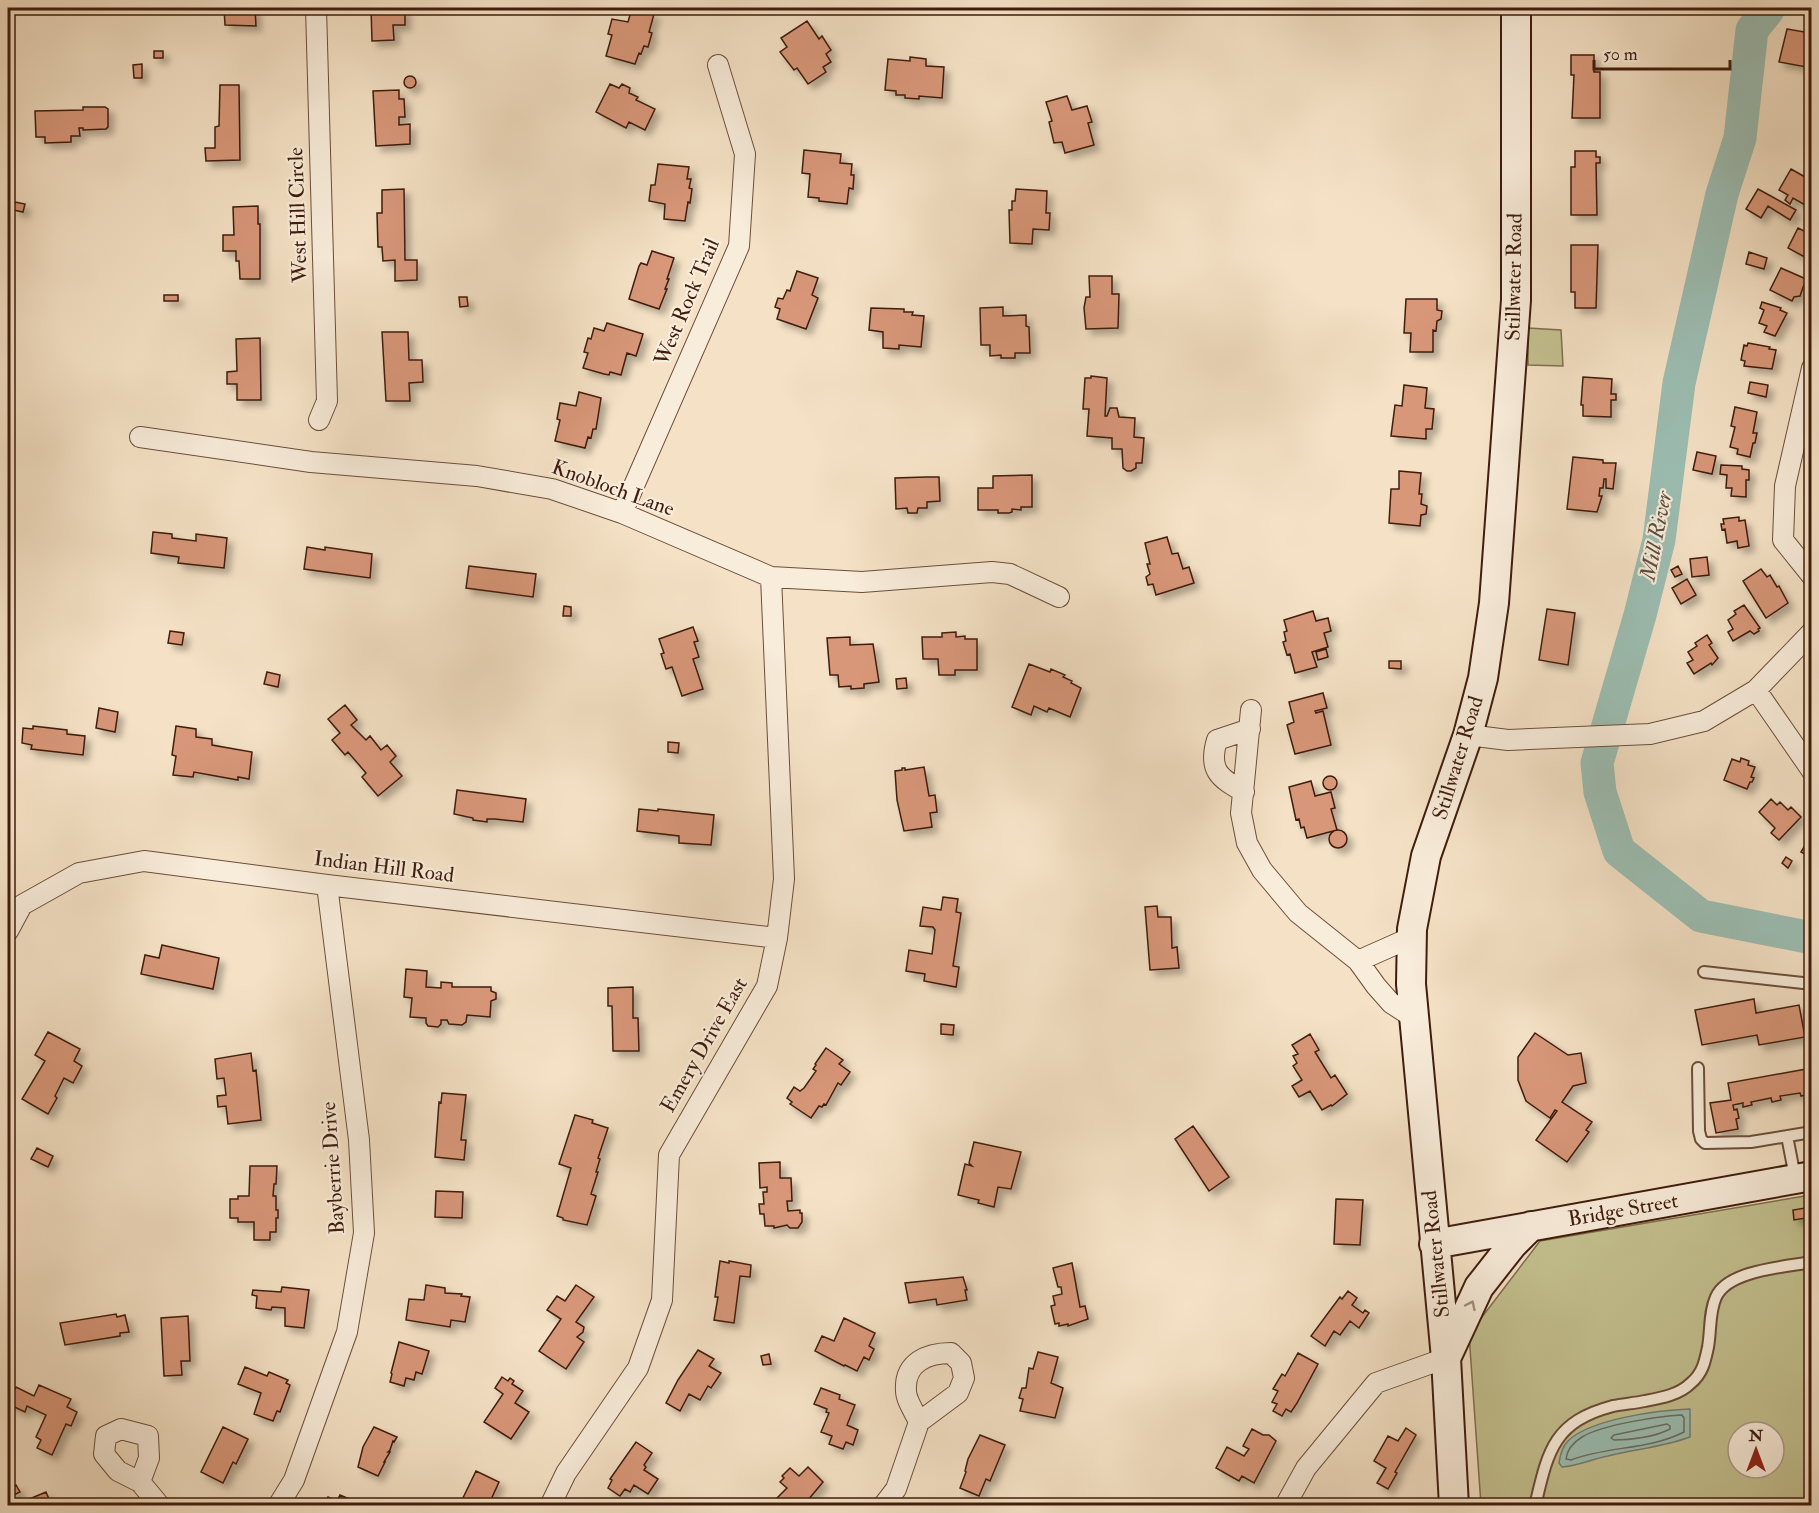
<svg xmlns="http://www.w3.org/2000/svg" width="1819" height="1513" font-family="'IM FELL Double Pica',serif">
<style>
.green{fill:#c4c190;stroke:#826e4e;stroke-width:1.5;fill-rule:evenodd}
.water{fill:#9cbeb3;stroke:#777d71;stroke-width:1.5}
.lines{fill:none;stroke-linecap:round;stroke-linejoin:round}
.shore{stroke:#6e6d60;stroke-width:1.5}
.river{stroke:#9cbeb3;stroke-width:33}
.building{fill:#d89779;stroke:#3f1c0d;stroke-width:1.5;filter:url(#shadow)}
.lane-casing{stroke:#6c4e3b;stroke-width:14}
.street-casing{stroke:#6c4e3b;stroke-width:22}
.secondary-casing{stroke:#3f1c0d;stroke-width:32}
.lane{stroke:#f8ecda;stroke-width:10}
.street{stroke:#f8ecda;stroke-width:20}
.secondary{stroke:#f8ecda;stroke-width:28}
.oneway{stroke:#a58e7e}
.labels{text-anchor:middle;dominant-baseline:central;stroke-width:4.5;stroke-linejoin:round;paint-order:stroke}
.street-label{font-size:21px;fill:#3f1c0d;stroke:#f8ecda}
.water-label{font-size:22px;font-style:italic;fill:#5b4d3f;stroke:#f8ecda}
</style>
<defs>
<filter id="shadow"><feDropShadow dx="5.5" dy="5.5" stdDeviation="3" flood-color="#0004"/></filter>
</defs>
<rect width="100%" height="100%" fill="#f5e2c6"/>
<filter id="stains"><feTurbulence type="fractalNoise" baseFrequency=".00333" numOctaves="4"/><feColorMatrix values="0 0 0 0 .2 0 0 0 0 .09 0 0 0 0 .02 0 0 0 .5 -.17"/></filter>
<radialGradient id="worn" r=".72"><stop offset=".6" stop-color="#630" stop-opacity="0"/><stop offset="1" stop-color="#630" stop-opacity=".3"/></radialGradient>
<path class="green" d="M1528,328L1561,330L1563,366L1528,365Z
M1811,1195V1505H1481L1469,1334L1540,1241ZM1738,1432H1774V1468H1738Z"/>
<path class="water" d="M1690,1409V1437C1663,1447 1636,1449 1608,1456C1592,1459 1578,1466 1562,1467L1559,1463C1560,1455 1562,1447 1568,1441C1590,1419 1659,1410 1690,1409Z"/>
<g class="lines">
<path class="shore" d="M1682,1415L1684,1418V1432C1649,1450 1607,1446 1571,1460L1566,1459C1567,1449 1574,1442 1582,1437C1601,1425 1659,1416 1682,1415Z
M1667,1424L1670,1426V1429C1655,1437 1631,1440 1614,1440L1611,1438L1614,1435Z"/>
<path class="river" d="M1768,8V10L1752,30L1740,138L1722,194L1679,383L1659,540L1640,615L1597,763L1600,792L1619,851L1701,916L1812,938"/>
</g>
<path class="building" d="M224,8H255L256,26L225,25Z
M371,8H405V25H393L394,40L372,41Z
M632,8L654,14L649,32L652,33L648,47L644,46L641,54L639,53L635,64L606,56L612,35L608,34L612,19L628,22Z
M807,21L819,39L822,36L831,50L826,54L831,62L823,67L826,72L808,84L797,68L794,70L780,52L787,47L781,38Z
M1787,29L1810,33L1812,29V68L1810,71H1806L1807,67L1779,62Z
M154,51H163V58H154Z
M1571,55H1594V72H1600V118H1572L1574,75H1571Z
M910,57L926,59V66L944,67L942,98L919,96V99L905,98V95H896V91L885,90L888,59L910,61Z
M142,64V78H134L133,65Z
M404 82a6 6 0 1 1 12 0a6 6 0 1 1-12 0Z
M610,84L619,88L622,84L630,88L629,93L638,97L636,100L655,109L645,130L629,122L626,128L596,112Z
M220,85H239L240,160L206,161L205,148H215V127L219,126Z
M399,90V99H404L405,117H399V125L410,124V144L376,146L373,91Z
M1067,96L1072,110L1087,106L1092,122L1088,123L1094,145L1065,153L1062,142L1054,143L1049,122L1052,121L1046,102Z
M83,107H105L108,109V127L106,129L83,130V128H79L80,136H71V142L45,143V137H36L35,111L83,110Z
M804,150L841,154L840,163L852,164L851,175H854L853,189L849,188L847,204L819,201V198L808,197L810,174L802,173Z
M1575,151H1596V157H1600V163H1596L1597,215H1571V167H1575Z
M658,164L689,167L687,179H691L689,188L692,189L690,203L688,202L685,221L664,219L665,204L649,201L651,185H655Z
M1791,169L1812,181V209L1793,198L1790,204L1785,200L1788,195L1779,190Z
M404,189L405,260H417V280L395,281V260L383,261L382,247H378L377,213H382V190Z
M1016,189L1047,191L1046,213H1050L1049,230L1033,229L1032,244L1010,243L1009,210H1012V201H1015Z
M1758,189L1796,210L1790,220L1768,206L1761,218L1746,209Z
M15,202L25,204L23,212L13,210Z
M258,206V224H260V279H240L239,261H236V251H223V235H234L233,207Z
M1798,228L1812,235V261L1788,248Z
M1571,245H1598L1596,308H1575V292H1571Z
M652,251L674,258L667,279H669L665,289H667L659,309L629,299L639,266L641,263L647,265Z
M1749,252L1767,258L1764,269L1746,264Z
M1781,268L1806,279L1800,296L1794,297L1792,301L1770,290Z
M797,271L818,278L812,295L818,298L806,329L777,319L780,309L775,307L778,298L783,299L787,290L790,291Z
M1089,276H1112V294H1119L1118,328L1086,329L1084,308L1086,297H1090Z
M164,295H178V301H164Z
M459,297H467L468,306L460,307Z
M1406,299H1437V310L1442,311L1441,319L1437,321L1436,331L1433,330V352H1410L1411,333H1404Z
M1762,302L1781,308L1780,310L1787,313L1775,336L1764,332L1767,326L1759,323L1764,310L1760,308Z
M1003,307V316L1026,315V326L1029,327L1030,353H1015V358H1001V355L990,356V345H981L980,308Z
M871,308L904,309V312H913L912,315L924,316L921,347L899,345V349L883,348V332L869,330Z
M607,323L643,334L636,356L627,353L621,375L610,372L609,375L604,374L583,368L588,353L584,352L588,338L591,339L594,328L604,331Z
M382,332H408L409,360H422L423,382L409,383L410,401H386Z
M260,338L261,400H237V384H227V372L237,371L236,339Z
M1748,343L1770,347L1769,349L1776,350L1772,369L1744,366L1745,361L1741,360L1744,345L1747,346Z
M1091,376L1107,378L1105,416H1107L1110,408H1117L1119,417L1135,418L1134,437L1144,438L1142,463H1136V468L1131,471H1127L1123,468L1122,449H1112V438L1087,436L1089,409H1083L1085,378H1091Z
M1583,377L1612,379L1611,394H1616V400H1611V417L1583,416V405H1581Z
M1750,382L1768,385L1766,397L1748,393Z
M1404,385L1427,388L1425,408L1434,409L1432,429H1426V439L1391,436L1395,405L1402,406Z
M579,392L601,398L596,429H593L591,438L588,437L585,448L555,441L560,420L557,419L560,403L576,406Z
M1735,407L1757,412L1753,433H1757L1755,443H1753L1750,457L1737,454L1738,449L1730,447L1735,427L1731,426Z
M1697,452L1716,456L1712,474L1693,470Z
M1573,457L1603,460V463H1616L1613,489L1606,488V479H1604L1603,488H1600L1599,496H1602L1597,512L1567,509Z
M1721,465L1742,466V469L1749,470V480H1746V497L1731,496L1732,488H1726L1727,475L1720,474Z
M1399,471L1421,473L1419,494H1422L1421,504L1427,506L1426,514L1421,515L1420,526L1389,523L1391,489H1399Z
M1032,475V507H1021V510L1012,509V512L1009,513H998V510H978V488H993V476Z
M926,477H939L940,501L927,502V508H918L917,513H908L907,508L896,509L895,478Z
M1739,517V521L1745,520L1749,546L1738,548L1737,541L1727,543L1725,529L1722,530L1721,524H1724L1723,519Z
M153,532L172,534V538L196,541V534L227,538L224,568L178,563L179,557L151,553Z
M1167,537L1172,554L1178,553L1183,569L1189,567L1194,583L1156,595L1153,584L1148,585L1146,577L1150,574L1147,564H1150L1145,543Z
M307,547L325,550V547L372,554L370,578L304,569Z
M1707,557L1709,575L1692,577L1690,559Z
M469,566L536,574L533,597L466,588Z
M1678,566L1682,574L1675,577L1671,570Z
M1761,569L1767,577L1770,575L1777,587L1779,586L1788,603L1766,618L1743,581Z
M1687,579L1696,595L1681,604L1672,588Z
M1744,605L1760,628L1758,629L1759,631L1754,634L1750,631L1733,641L1728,632L1733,629L1728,620L1736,614L1734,611Z
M564,606L571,607V616H563Z
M1547,609L1575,613L1568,665L1539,660Z
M1313,611L1316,621L1328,618L1331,631L1324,633L1328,647L1312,652L1317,667L1295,673L1290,654L1287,655L1283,642L1286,641L1284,632L1287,631L1284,620Z
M693,627L698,641L694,642L699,657L693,659L703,689L682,696L672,667L666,669L661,654L664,653L659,639Z
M170,631L184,633L182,645L168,643Z
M956,632V637L965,636V639H977V670H955V675H939L938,659H923L922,637H942V633Z
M1707,635L1712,643L1709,645L1718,658L1712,665L1711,663L1694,674L1687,663L1693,660L1688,652L1697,646L1695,643Z
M850,637V645L873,644L879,682L864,684V688L851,689V686L839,687L838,675H830L827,638Z
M1326,649L1328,657L1318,660L1316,652Z
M1389,661H1401V669L1389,668Z
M1029,664L1050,672L1051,669L1065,675L1063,677L1072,681L1071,683L1081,688L1070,717L1049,708L1047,712L1034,706L1031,715L1012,707Z
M267,672L280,675L278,687L264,684Z
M906,678L907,688L897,689L896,679Z
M1323,693L1327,708L1315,711L1316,713L1323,711L1331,745L1295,754L1287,725L1294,722L1289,702Z
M345,705L357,720L351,725L366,740L370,736L381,750L387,745L396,756L390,762L402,776L378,796L362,777L366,773L348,752L345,755L332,740L340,733L328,719Z
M99,708L118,712L115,732L96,728Z
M33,726L67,730V734L85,736L83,755L31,749L32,745L22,743L23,728L33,729Z
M176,726L196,729V737L212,739V745L252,752L249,779L238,777V780L194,772L193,777L173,775L176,756L172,755Z
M668,742L679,743L678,753L668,752Z
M1741,758L1749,761L1748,765L1755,767L1751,777L1754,778L1752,782H1750L1747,789L1724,780L1732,759L1740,762Z
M924,767L929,796L935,795L937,812L930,813L932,827L904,831L897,800L895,771L902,770V768H905V770Z
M1323 783a7 7 0 1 1 14 0a7 7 0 1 1-14 0Z
M1311,781L1315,796L1331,792L1335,808L1331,809L1337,830L1307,838L1304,827L1301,828L1299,819L1296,820L1289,787Z
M457,790L526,799L523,822L495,819H487V822L473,820V818L454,814Z
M1771,799L1777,805L1780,802L1788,810L1791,807L1801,817L1779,840L1771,833L1775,828L1759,812Z
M639,809L658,811V809L714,815L711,845L679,843V836L637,831Z
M1329 839a9 9 0 1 1 18 0a9 9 0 1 1-18 0Z
M1812,834V858L1801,852Z
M1786,857L1792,861L1788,868L1782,863Z
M943,897L958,899L956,912L961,913L953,966L959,967L956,987L924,981L925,974L906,971L909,950L932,954L935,930L933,927L920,926L923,907L941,910Z
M1157,906L1158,917H1171L1172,948L1177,947L1179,968L1150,970L1145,907Z
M162,945L219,958L213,989L141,974L145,955L159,958Z
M406,969L427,971L426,987L441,988V982L452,983V987H491V991L496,993V999L491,1001L490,1017L467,1015L466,1022L462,1025L449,1024L447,1020H441V1024L438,1027L428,1026L426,1023V1018L410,1017L412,998L404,997Z
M633,987V1018H638L639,1051H613L612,1006H608V988Z
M1754,999L1756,1013L1799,1005L1805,1037L1759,1045L1757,1035L1702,1045L1695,1010Z
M1807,1014H1812V1042Z
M941,1024L954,1025L953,1035L941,1034Z
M48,1032L80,1049L74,1061L82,1066L73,1083L64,1078L55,1096L57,1098L48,1114L22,1099L45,1061L35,1055Z
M1535,1033L1568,1055L1581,1053L1586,1083L1573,1086L1562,1102L1592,1122L1586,1130L1589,1132L1567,1162L1536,1140L1557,1111L1555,1110L1550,1118L1526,1101L1518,1080V1057Z
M1310,1034L1319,1050L1315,1052L1331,1078L1335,1075L1347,1094L1332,1106L1331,1105L1322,1110L1310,1091L1299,1097L1292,1086L1302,1080L1293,1066L1297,1063L1293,1056L1298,1054L1292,1045Z
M826,1048L843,1060L839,1064L850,1072L841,1085L838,1083L826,1105L824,1104L822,1107L819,1106L811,1118L790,1104L792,1102L787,1098L794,1087L800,1091L804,1088L816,1071L813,1069L816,1065L815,1064Z
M251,1053L253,1071L256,1070L261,1120L228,1124L226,1106L218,1107L217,1096L226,1095L224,1078L217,1079L215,1059Z
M1812,1068L1810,1094L1801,1096L1800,1093L1780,1096L1781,1100L1772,1102L1771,1098L1751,1102L1752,1105L1743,1107V1103L1733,1105L1734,1110L1737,1109L1739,1118L1736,1119L1738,1129L1716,1133L1710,1103L1731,1100L1728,1083Z
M442,1093L466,1095L461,1140H466L464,1160L435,1157L439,1102L441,1103Z
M575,1115L593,1120L592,1123L608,1128L598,1158L600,1159L596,1172H598L591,1194L596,1196L587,1225L563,1220V1218L557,1216L571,1168L559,1164Z
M1193,1126L1229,1177L1209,1191L1175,1139Z
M974,1142L1021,1152L1011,1189L998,1187L994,1207L978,1203L979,1200L958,1195L965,1164L972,1166L969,1163Z
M37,1148L53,1156L48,1167L31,1159Z
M780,1162V1178H791L792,1201H787L788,1211L800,1210V1213H802V1222L798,1228H790L787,1225L774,1228V1226H765L764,1214H760L759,1204H764L763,1192H767V1187L760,1188L759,1163Z
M250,1166H277L276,1184H274L273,1196H276V1210H278V1218H276V1232H270V1240H254V1222H238V1218H230V1199H238V1196H249Z
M436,1191L463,1192L462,1218L435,1217Z
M1336,1199L1363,1200L1360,1245L1334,1244Z
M1805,1208L1806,1218L1794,1220L1793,1210Z
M720,1261L729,1263V1261L751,1265L750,1277L740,1276L734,1323L714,1320L718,1297H715Z
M1072,1263L1080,1307L1085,1306L1088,1319L1068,1326V1324L1059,1326V1323L1055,1324L1051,1306L1055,1305L1053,1296L1062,1294L1061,1287H1058L1053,1268Z
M963,1277L967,1290H965L967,1300L937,1305L936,1299L909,1303L905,1283Z
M426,1285L445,1288V1293L462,1294L461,1296L470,1297L465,1322L451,1320L450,1327L406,1320L409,1299L424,1300Z
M576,1285L594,1297L576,1322L584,1327L583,1332L577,1337L584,1342L566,1369L539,1351L561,1319L547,1310L557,1296L565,1301Z
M282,1287L309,1290L304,1328L285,1326V1308L272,1307L271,1310L256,1308L257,1296L252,1295L253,1290L281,1292Z
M1348,1291L1357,1298L1352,1305L1363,1313L1365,1310L1369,1313L1359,1328L1350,1321L1340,1335L1334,1331L1325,1346L1311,1336L1340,1297L1342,1299Z
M116,1314L117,1317L125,1315L129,1332L120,1333V1336L65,1345L60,1323Z
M188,1316L190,1361H181L182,1375L164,1376L161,1318Z
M844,1318L875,1333L869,1346L874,1349L869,1360L864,1357L857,1371L845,1365L844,1366L815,1351L822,1336L834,1341Z
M399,1342L429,1351L422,1374L416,1372L414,1380L406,1378L404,1386L390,1382L392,1374L391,1373Z
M698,1350L714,1359L709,1366L721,1373L711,1388L708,1386L700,1400L689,1394L680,1411L666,1403L678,1380Z
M1038,1352L1058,1357L1051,1383L1063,1388L1055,1418L1020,1411L1023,1399L1019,1398L1022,1388H1026L1029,1368L1033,1369Z
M1298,1353L1318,1364L1297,1403L1291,1412L1286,1409L1282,1416L1273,1411L1277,1404L1272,1402L1278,1391L1273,1389L1282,1374L1285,1376Z
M769,1354L771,1364L763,1365L761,1356Z
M245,1367L267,1376L269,1372L288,1380L286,1383L290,1385L280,1412L277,1411L273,1421L254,1414L261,1393L238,1384Z
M502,1377L508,1381L510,1378L514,1381L512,1384L523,1391L515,1403L529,1412L511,1439L484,1422L503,1394L495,1388Z
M39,1385L71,1399L67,1407L77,1412L71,1426L66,1424L52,1455L37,1448L41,1440L36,1437L46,1415L27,1406L25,1412L8,1404V1401L12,1388L15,1389L16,1387L34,1396Z
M821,1388L840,1395L839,1399L855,1405L847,1425L858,1430L853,1445L846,1442L843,1449L829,1444L832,1436L821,1432L829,1413L826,1412L827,1409L814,1404Z
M223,1427L248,1439L236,1464L233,1462L223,1483L201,1472Z
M374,1427L397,1437L394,1442L393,1441L390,1450L388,1452H390L384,1462H385L378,1476L358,1467L363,1447Z
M1406,1428L1416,1435L1395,1472L1397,1473L1388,1489L1377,1483L1386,1468L1374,1461L1388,1436L1398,1441Z
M1252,1429L1263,1435H1269L1276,1441L1254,1483L1242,1476L1239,1481L1216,1468L1227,1447L1244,1456L1249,1449L1243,1446Z
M980,1435L1005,1445L990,1481L986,1479L979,1496L960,1488L966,1472L965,1471L968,1459Z
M636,1442L652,1453L644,1465L646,1467L644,1470L658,1479L648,1494L634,1485L630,1492L625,1489L620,1496L608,1488L612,1480L610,1479Z
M808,1467L823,1482L808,1500L810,1502L806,1506H781L775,1500L787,1488L780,1482L784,1478L782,1476L790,1468L799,1476Z
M476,1471L499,1482L488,1506H467L461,1502Z
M16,1485L20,1492L12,1496L8,1489Z
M46,1492L52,1506H30L27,1500Z
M340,1495L349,1499L346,1506H324L328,1497L337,1501Z"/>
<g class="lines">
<g class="lane-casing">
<path id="lane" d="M1704,972L1812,984
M1698,1068L1699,1131L1701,1139L1705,1143L1751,1142L1812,1132
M1787,1136L1795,1177
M1535,1506C1548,1451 1553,1422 1613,1406C1624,1404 1635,1403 1645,1401C1661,1398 1679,1395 1691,1383C1703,1373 1705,1361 1708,1347C1711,1331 1709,1312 1716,1297C1728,1270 1785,1267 1812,1262"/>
</g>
<g class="street-casing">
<path id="street" d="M316,8L327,401L319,420
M1812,368L1785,486L1783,540L1812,576
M140,437L311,462L477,476L552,489L622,513L771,577L862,582L992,572L1010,574L1059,597
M622,513L739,246L745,154L718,65
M1756,690L1812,771
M1251,710L1241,813L1247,843L1262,870L1298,913L1358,961L1376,986L1391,1003L1414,1018
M1468,735L1508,740L1650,734L1704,721L1756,690L1812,632
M1244,792C1219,778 1208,770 1217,740L1250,729
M8,931L22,905L79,873L144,861L327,885L777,938
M1358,961L1412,937
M140,1482L149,1458L148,1436L121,1429L106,1436L104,1454L118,1471L140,1482L160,1506
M278,1506L294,1480L347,1332L364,1233L359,1140L327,885
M550,1506L566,1473L638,1368L662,1300L669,1155L767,986L777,938L784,879L771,577
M883,1506L896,1489L919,1422L958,1393L964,1378L961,1363L951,1353C928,1353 904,1362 906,1391C906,1400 915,1413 919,1422
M1285,1506L1306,1468L1376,1383L1446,1358"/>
</g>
<g class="secondary-casing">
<path id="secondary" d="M1434,1244L1812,1176
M1447,1356L1479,1287L1512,1245L1531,1226
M1454,1506L1446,1358L1411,984L1412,929L1426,856L1468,735L1483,678L1494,603L1516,300V8"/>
</g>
<use href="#lane" class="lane"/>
<use href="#street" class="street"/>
<use href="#secondary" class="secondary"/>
</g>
<defs><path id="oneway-chevron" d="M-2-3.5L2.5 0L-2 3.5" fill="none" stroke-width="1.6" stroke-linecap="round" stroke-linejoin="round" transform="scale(1.5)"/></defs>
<use class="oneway" href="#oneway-chevron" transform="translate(1471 1305) rotate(-65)"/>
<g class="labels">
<g class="street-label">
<text transform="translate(298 215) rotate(-92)">West Hill Circle</text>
<text transform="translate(1514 277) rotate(-89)">Stillwater Road</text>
<text transform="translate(687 302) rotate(-67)">West Rock Trail</text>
<text transform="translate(613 488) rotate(20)">Knobloch Lane</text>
<text transform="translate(1458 758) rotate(-73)">Stillwater Road</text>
<text transform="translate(384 867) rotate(7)">Indian Hill Road</text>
<text transform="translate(704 1045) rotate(-60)">Emery Drive East</text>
<text transform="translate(333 1168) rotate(-94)">Bayberrie Drive</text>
<text transform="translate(1623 1210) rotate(-10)">Bridge Street</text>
<text transform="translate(1436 1254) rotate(-96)">Stillwater Road</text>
</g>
<g class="water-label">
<text transform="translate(1656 536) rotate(-79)">Mill River</text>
</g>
</g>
<rect width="1819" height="1513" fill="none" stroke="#f5e2c6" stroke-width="30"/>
<rect x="9" y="9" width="1801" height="1495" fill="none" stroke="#3f1c0d" stroke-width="3"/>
<rect x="15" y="15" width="1789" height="1483" fill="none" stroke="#3f1c0d" stroke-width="1.5"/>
<g transform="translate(1756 1450)"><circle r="28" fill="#f8ecda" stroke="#ae9988" stroke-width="1.5"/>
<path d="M0-4.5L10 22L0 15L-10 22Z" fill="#8f2418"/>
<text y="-9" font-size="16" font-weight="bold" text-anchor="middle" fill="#3f1c0d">N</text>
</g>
<path d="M1594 60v9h136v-9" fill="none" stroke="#3f1c0d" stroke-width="3"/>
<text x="1603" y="60" font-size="18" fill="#3f1c0d" stroke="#f8ecda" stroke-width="4.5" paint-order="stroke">50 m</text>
<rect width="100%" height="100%" filter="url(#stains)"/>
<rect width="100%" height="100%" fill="url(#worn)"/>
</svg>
